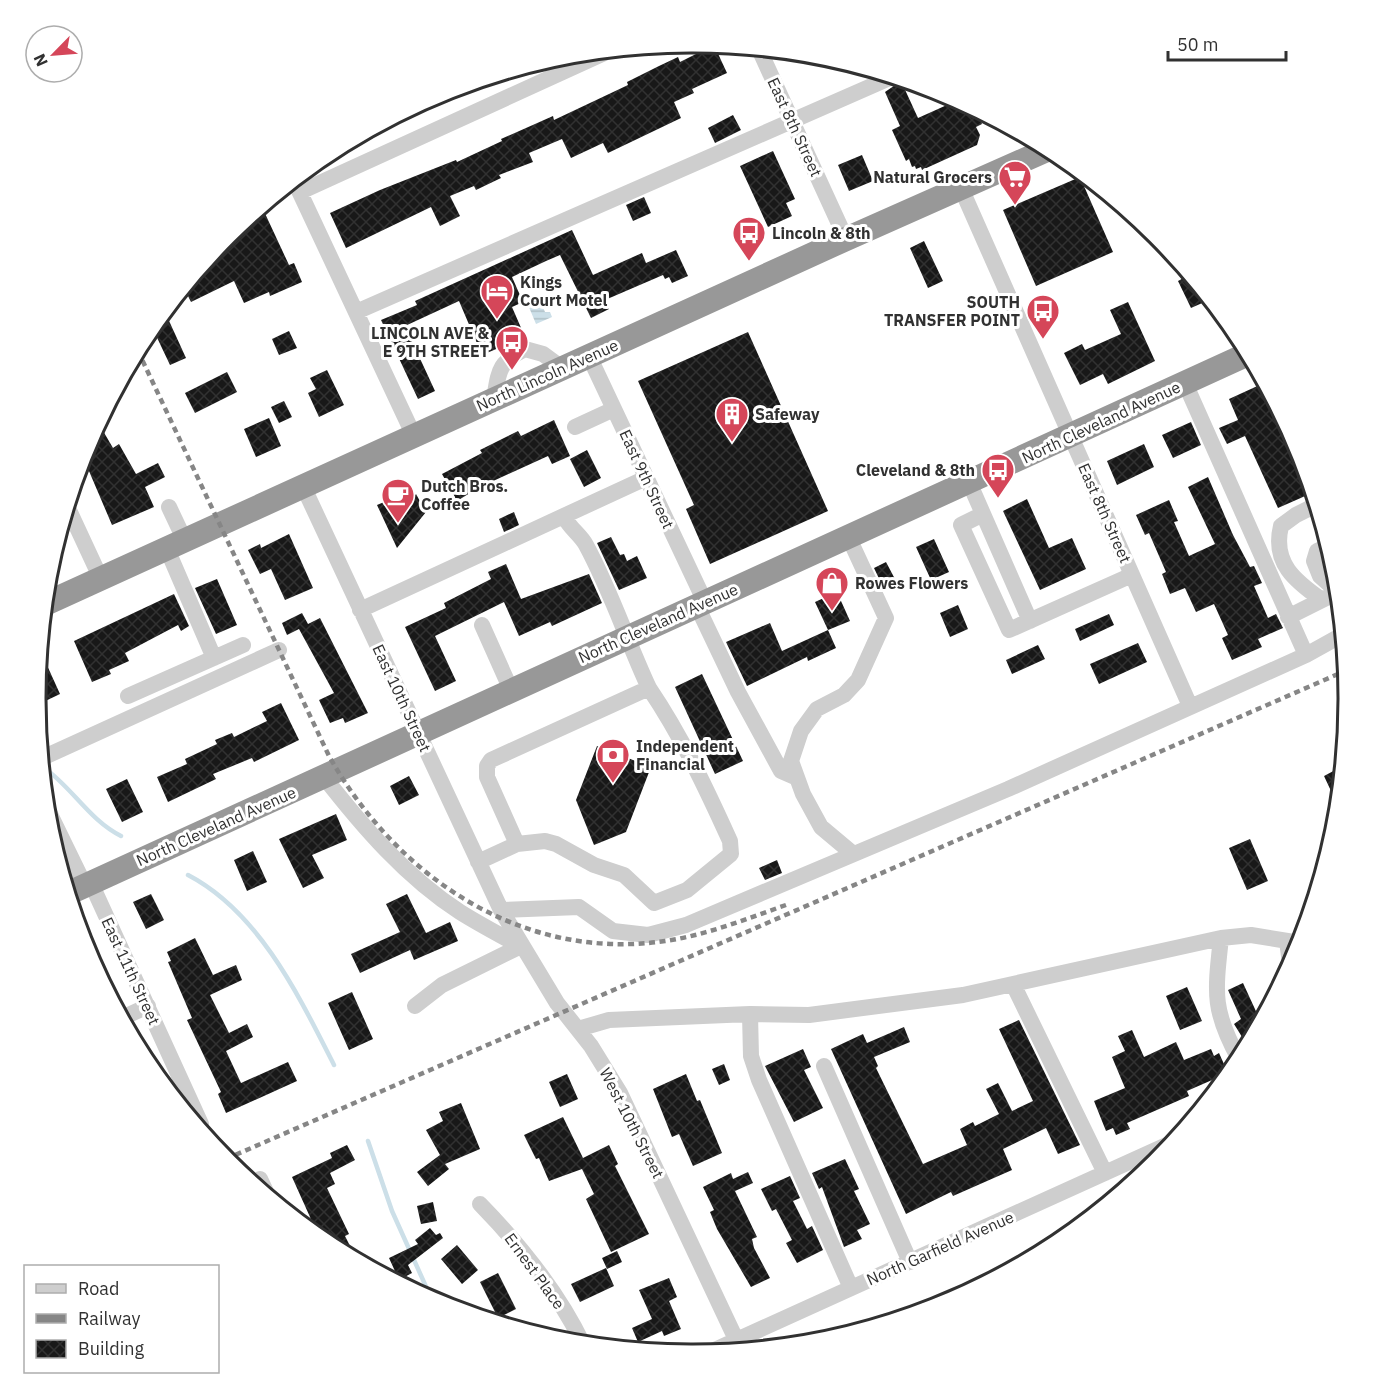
<svg xmlns="http://www.w3.org/2000/svg" width="1384" height="1397" font-family="'IBM Plex Sans',sans-serif">
<style>
.water{fill:url(#water-rules)}
.lines{fill:none;stroke-linecap:round;stroke-linejoin:round}
.stream{stroke:#ccdfe8;stroke-width:4.5}
.building{fill:url(#building-cross-hatch)}
.minor{stroke:#cecece;stroke-width:16}
.highway{stroke:#989898;stroke-width:24}
.rail{stroke:#868686;stroke-width:4.5;stroke-dasharray:6 4.5;stroke-linecap:butt}
.labels{text-anchor:middle;dominant-baseline:central;stroke-width:6;stroke-linejoin:round;paint-order:stroke}
.street-label{font-size:16px;fill:#313131;stroke:#fff}
.poi-label{font-size:16px;font-weight:bold;fill:#313131;stroke:#fff;text-anchor:start}
.rim{fill:none;stroke:#313131;stroke-width:3}
</style>
<defs>
<pattern id="water-rules" width="6" height="5" patternUnits="userSpaceOnUse" patternTransform="scale(1.5)"><rect width="6" height="5" fill="#ccdfe8"/><path d="M0 2.5h6" fill="none" stroke="#b0c0c7"/></pattern>
<pattern id="building-cross-hatch" width="8" height="8" patternUnits="userSpaceOnUse" patternTransform="scale(1.5)"><rect width="8" height="8" fill="#181818"/><path d="M0 0l8 8M0 8l8-8" fill="none" stroke="#313131"/></pattern>
</defs>
<rect width="100%" height="100%" fill="#fff"/>
<path class="water" d="M538,295L545,312H550L552,317L536,324L526,300Z"/>
<g class="lines">
<path class="stream" d="M43,767C72,787 89,820 121,836
M188,875C259,912 299,996 334,1065
M368,1141L392,1211L432,1300"/>
</g>
<path class="building" d="M714,45L727,73L692,89L694,93L674,102L681,118L608,153L603,143L571,158L562,139L529,153L533,162L499,175L501,178L476,190L474,186L450,196L460,216L440,226L431,207L346,248L330,213L380,190L456,160L457,162L502,141L501,139L553,116L554,120L628,85L627,82L659,66L678,57L680,62Z
M901,81L918,118L958,100L965,104L969,112L976,110L982,124L976,127L980,135L977,145L922,170L921,167L916,169L915,166L912,167L909,159L906,161L892,130L900,126L885,92Z
M733,115L741,130L715,143L708,128Z
M773,151L795,199L786,203L792,216L768,227L740,166Z
M862,155L873,181L849,191L838,165Z
M1080,177L1113,252L1036,286L1003,210Z
M644,197L651,213L633,221L626,205Z
M262,207L289,265L294,263L302,282L270,296L269,292L244,303L234,281L191,302L184,288L228,234Z
M572,230L593,275L642,253L646,263L676,250L688,276L672,283L669,277L665,279L663,275L605,300L609,309L591,318L560,255L546,261L512,277L523,302L512,307L525,337L482,355L459,301L405,326L435,391L418,399L381,320L417,305L415,301Z
M924,241L943,281L928,288L910,248Z
M1189,275L1209,300L1191,308L1178,281Z
M1128,302L1155,361L1108,384L1103,374L1080,385L1064,353L1082,344L1085,350L1121,334L1110,310Z
M165,312L186,358L170,365L152,327Z
M289,331L297,348L279,355L272,339Z
M748,332L828,511L710,564L686,509L694,505L638,381Z
M327,370L344,405L319,417L308,393L316,389L310,378Z
M227,372L237,392L195,413L185,393Z
M1264,383L1312,493L1278,508L1245,436L1227,444L1219,428L1238,420L1229,399Z
M284,401L292,417L279,423L271,407Z
M269,418L281,446L256,457L244,429Z
M554,420L570,456L552,464L548,456L478,488L457,501L442,474L482,453L480,450L518,431L521,436Z
M1191,422L1201,445L1173,458L1162,435Z
M99,424L113,448L119,444L136,474L158,463L165,477L145,487L154,507L112,525L83,457Z
M1144,444L1154,467L1117,485L1107,461Z
M587,450L601,478L584,487L570,459Z
M1208,477L1233,535L1250,567L1254,566L1262,583L1254,586L1268,618L1276,614L1283,628L1258,639L1262,647L1232,660L1222,638L1228,635L1214,604L1196,612L1185,588L1170,594L1162,574L1166,572L1149,533L1145,535L1136,515L1169,500L1178,521L1174,522L1189,556L1215,544L1188,487Z
M416,494L426,512L397,548L377,505L396,497L404,511Z
M1027,499L1049,548L1072,538L1086,569L1040,590L1003,511Z
M514,512L519,525L504,532L499,519Z
M289,534L313,588L285,600L271,569L260,574L248,550L260,544L261,548Z
M611,537L620,555L624,554L627,561L637,556L647,578L619,590L597,543Z
M934,539L949,572L931,580L916,547Z
M886,562L896,581L883,587L874,568Z
M506,564L521,599L589,574L602,603L552,626L550,622L519,636L504,602L435,636L456,681L435,691L405,627L446,608L444,603L491,579L488,572Z
M217,579L237,625L216,634L195,588Z
M837,592L850,621L828,630L815,602Z
M174,594L189,626L181,631L178,625L125,653L129,661L109,670L111,674L92,682L74,641Z
M958,605L968,629L950,637L940,613Z
M302,613L308,624L320,618L368,713L345,723L343,718L330,723L319,700L334,693L299,629L287,635L282,623Z
M1109,614L1114,625L1080,641L1075,629Z
M770,623L782,651L828,630L836,648L808,661L807,657L747,686L726,642Z
M1138,643L1147,662L1099,684L1090,664Z
M1038,645L1045,659L1012,674L1006,660Z
M41,652L60,694L37,705L36,698Z
M702,674L743,761L715,774L675,687Z
M281,703L299,740L254,762L252,758L213,774L216,779L168,802L157,777L187,764L185,759L217,744L215,740L232,733L234,737L267,721L262,712Z
M597,746L651,767L626,832L594,845L576,800Z
M1341,767L1339,786L1331,791L1324,776Z
M409,776L419,795L399,805L390,786Z
M127,779L143,812L122,822L106,789Z
M336,814L347,840L312,855L324,878L303,888L279,839Z
M1250,839L1268,881L1247,890L1229,848Z
M253,851L267,882L247,891L234,860Z
M777,860L782,873L765,880L759,868Z
M151,894L164,920L146,929L133,902Z
M407,894L426,933L450,922L458,941L414,960L410,950L360,973L351,954L400,932L386,904Z
M195,938L213,975L236,965L242,980L210,995L229,1033L247,1024L253,1037L226,1051L241,1083L288,1062L297,1081L226,1113L218,1094L221,1092L187,1020L192,1018L168,962L171,961L167,952Z
M1243,983L1260,1020L1247,1045L1234,1024L1241,1019L1228,990Z
M1187,987L1202,1021L1180,1030L1166,996Z
M352,992L373,1039L349,1050L328,1003Z
M1019,1020L1080,1145L1058,1154L1046,1128L1003,1149L1012,1170L953,1196L951,1192L906,1214L831,1049L863,1034L867,1043L904,1027L910,1042L874,1057L878,1066L876,1068L923,1164L967,1145L960,1129L973,1122L975,1126L999,1114L986,1089L998,1083L1012,1111L1033,1101L999,1029Z
M1132,1030L1144,1057L1176,1042L1184,1060L1211,1049L1214,1056L1219,1053L1228,1073L1187,1091L1189,1096L1127,1123L1130,1129L1116,1135L1113,1128L1106,1131L1094,1101L1125,1088L1112,1057L1125,1051L1118,1036Z
M803,1049L811,1067L804,1070L823,1108L794,1122L765,1066Z
M724,1064L730,1080L719,1085L712,1069Z
M567,1074L578,1099L560,1107L549,1082Z
M686,1074L697,1101L700,1100L722,1153L693,1166L679,1134L672,1137L653,1089Z
M461,1103L480,1149L445,1164L449,1169L428,1186L417,1172L440,1155L426,1130L443,1121L439,1112Z
M563,1117L583,1158L609,1145L618,1164L615,1166L649,1234L611,1252L586,1199L594,1194L582,1169L549,1181L539,1158L536,1159L524,1135Z
M347,1145L355,1160L330,1173L335,1184L327,1188L349,1234L345,1236L357,1260L319,1237L292,1177L332,1158L330,1153Z
M845,1159L859,1189L854,1191L870,1224L857,1230L862,1239L844,1247L822,1187L819,1189L812,1173Z
M748,1172L753,1183L735,1191L757,1237L752,1239L754,1248L770,1278L751,1287L717,1229L710,1212L714,1210L703,1187L731,1173L733,1179Z
M790,1176L800,1198L793,1201L807,1229L812,1226L823,1250L797,1263L786,1243L792,1240L776,1209L772,1211L761,1189Z
M433,1202L437,1221L421,1224L417,1206Z
M430,1228L436,1235L440,1233L443,1238L408,1265L412,1273L399,1280L389,1258L418,1244L415,1240Z
M457,1245L478,1270L462,1284L441,1259Z
M617,1251L622,1262L607,1269L602,1258Z
M606,1268L614,1286L580,1302L571,1284Z
M498,1273L516,1309L498,1318L480,1282Z
M669,1278L677,1297L669,1301L681,1329L664,1336L662,1331L638,1342L632,1328L652,1319L639,1290Z"/>
<g class="lines">
<path class="minor" d="M759,49L846,239
M294,180L414,436
M961,188L1190,706
M300,192L611,50
M356,312L892,77
M589,356L705,602
M1185,383L1306,655
M494,399C499,370 498,363 525,349L543,354L562,368
M575,427L614,409
M969,482L1030,621
M303,486L501,910L557,1003L591,1046L620,1093L741,1350
M169,507L185,541
M1312,507L1296,515L1281,526C1272,563 1295,581 1322,600L1338,592
M68,508L101,579
M983,514L961,525L1009,630L1132,575
M849,538L886,618L858,680L844,695L817,709L801,731L791,761L803,794L821,827L852,853
M1328,546L1317,551L1314,561L1320,576L1338,592
M167,549L214,658
M697,606L738,692L781,771L797,778
M360,610L646,478
M1288,617L1322,600
M482,625L511,690
M128,696L243,645
M42,758L279,650
M324,777C363,827 406,877 460,912C479,924 500,935 520,946
M47,808L85,886
M517,844L545,841L556,844L594,865L624,875L654,903L687,890L731,854L730,841C706,788 682,737 649,688
M478,862L517,844L487,777V766L491,760L649,688C627,641 611,591 586,545C580,534 569,528 564,516
M91,883L201,1124L198,1126
M501,910L579,907L613,931L648,935L686,925L1008,789L1306,655L1342,635
M1221,938C1215,993 1212,1010 1239,1059
M1287,941L1290,964
M1013,984L1105,1173
M415,1006L442,985L521,946
M750,1014L751,1056L759,1080L851,1288
M122,1018L148,1006
M578,1029L609,1020L750,1014L809,1015L963,995L1221,938L1251,935L1300,943
M824,1066L910,1262
M260,1179L267,1194
M480,1204C520,1245 558,1292 583,1344
M708,1353L1171,1143"/>
<path class="highway" d="M45,604L846,239L1049,149
M69,893L1248,354"/>
<path class="rail" d="M138,351L329,756C397,877 522,962 665,941C707,935 746,919 786,905
M226,1159L1345,671"/>
</g>
<defs>
<g id="supermarket-pin" transform="scale(1.725)"><path d="M0 17L-7.5 6A9.5 9.5 0 1 1 7.5 6Z" fill="#d54659" stroke="#fff"/><path d="M-6-5.5h2.5l.6 2H6L4.5 2H-2.5L-4.4-4H-6ZM-1.5 3.2a1.3 1.3 0 1 0 .1 0ZM3 3.2a1.3 1.3 0 1 0 .1 0Z" fill="#fff"/></g>
<g id="bus-pin" transform="scale(1.725)"><path d="M0 17L-7.5 6A9.5 9.5 0 1 1 7.5 6Z" fill="#d54659" stroke="#fff"/><path d="M-5-6H5V4H4V6H2V4H-2V6H-4V4H-5ZM-3.5-4V0h7V-4ZM-3.5 1.2v1.5H-2V1.2ZM2 1.2v1.5H3.5V1.2Z" fill="#fff"/></g>
<g id="hotel-pin" transform="scale(1.725)"><path d="M0 17L-7.5 6A9.5 9.5 0 1 1 7.5 6Z" fill="#d54659" stroke="#fff"/><path d="M-6-4.5h1.5V1H6V5H4.5V3h-9V5H-6ZM-4 0a1.8 1.8 0 1 1 3.6 0ZM.5 0V-2.5h3Q6-2.5 6 0Z" fill="#fff"/></g>
<g id="building-pin" transform="scale(1.725)"><path d="M0 17L-7.5 6A9.5 9.5 0 1 1 7.5 6Z" fill="#d54659" stroke="#fff"/><path d="M-4-6H4V6H1V3H-1V6H-4ZM-2.5-4.3h1.7v1.8h-1.7ZM.8-4.3h1.7v1.8H.8ZM-2.5-1h1.7V.8h-1.7ZM.8-1h1.7V.8H.8Z" fill="#fff"/></g>
<g id="cafe-pin" transform="scale(1.725)"><path d="M0 17L-7.5 6A9.5 9.5 0 1 1 7.5 6Z" fill="#d54659" stroke="#fff"/><path d="M-5.5-4.5H6V0H3Q3 3.5 0 3.5H-2.5Q-5.5 3.5-5.5 0ZM3-3.2v2h1.7v-2ZM-6 4.5H4V6H-6Z" fill="#fff"/></g>
<g id="shop-pin" transform="scale(1.725)"><path d="M0 17L-7.5 6A9.5 9.5 0 1 1 7.5 6Z" fill="#d54659" stroke="#fff"/><path d="M-5-2.5h2.3a2.7 3.5 0 0 1 5.4 0H5L5.5 6h-11ZM-1.5-2.5h3a1.5 2.3 0 0 0-3 0Z" fill="#fff"/></g>
<g id="bank-pin" transform="scale(1.725)"><path d="M0 17L-7.5 6A9.5 9.5 0 1 1 7.5 6Z" fill="#d54659" stroke="#fff"/><path d="M-6-4H6V4H-6ZM0-2.3a2.3 2.3 0 1 0 0 4.6a2.3 2.3 0 1 0 0-4.6Z" fill="#fff"/></g>
</defs>
<g fill-rule="evenodd">
<use href="#supermarket-pin" x="1015" y="177"/>
<use href="#bus-pin" x="749" y="233"/>
<use href="#hotel-pin" x="497" y="291"/>
<use href="#bus-pin" x="1043" y="311"/>
<use href="#bus-pin" x="512" y="342"/>
<use href="#building-pin" x="732" y="414"/>
<use href="#bus-pin" x="998" y="470"/>
<use href="#cafe-pin" x="398" y="495"/>
<use href="#shop-pin" x="832" y="583"/>
<use href="#bank-pin" x="613" y="755"/>
</g>
<g class="labels">
<g class="street-label">
<text transform="translate(795 127) rotate(65)">East 8th Street</text>
<text transform="translate(547 375) rotate(-24)">North Lincoln Avenue</text>
<text transform="translate(1101 422) rotate(-25)">North Cleveland Avenue</text>
<text transform="translate(647 479) rotate(65)">East 9th Street</text>
<text transform="translate(1105 513) rotate(66)">East 8th Street</text>
<text transform="translate(658 623) rotate(-24)">North Cleveland Avenue</text>
<text transform="translate(402 698) rotate(65)">East 10th Street</text>
<text transform="translate(216 826) rotate(-24)">North Cleveland Avenue</text>
<text transform="translate(131 971) rotate(65)">East 11th Street</text>
<text transform="translate(632 1123) rotate(63)">West 10th Street</text>
<text transform="translate(940 1248) rotate(-24)">North Garfield Avenue</text>
<text transform="translate(535 1271) rotate(54)">Ernest Place</text>
</g>
<g class="poi-label">
<text x="992" y="177" text-anchor="end">Natural Grocers</text>
<text x="772" y="233">Lincoln &amp; 8th</text>
<text x="520" y="282">Kings<tspan x="520" dy="18">Court Motel</tspan></text>
<text x="1020" y="302" text-anchor="end">SOUTH<tspan x="1020" dy="18">TRANSFER POINT</tspan></text>
<text x="489" y="333" text-anchor="end">LINCOLN AVE &amp;<tspan x="489" dy="18">E 9TH STREET</tspan></text>
<text x="755" y="414">Safeway</text>
<text x="975" y="470" text-anchor="end">Cleveland &amp; 8th</text>
<text x="421" y="486">Dutch Bros.<tspan x="421" dy="18">Coffee</tspan></text>
<text x="855" y="583">Rowes Flowers</text>
<text x="636" y="746">Independent<tspan x="636" dy="18">Financial</tspan></text>
</g>
</g>
<path d="M0 0H1384V1397H0ZM691 53H693A645 645 0 0 1 1338 698V699A645 645 0 0 1 693 1344H691A645 645 0 0 1 46 699V698A645 645 0 0 1 691 53Z" fill="#fff" fill-rule="evenodd"/>
<path class="rim" d="M691 53H693A645 645 0 0 1 1338 698V699A645 645 0 0 1 693 1344H691A645 645 0 0 1 46 699V698A645 645 0 0 1 691 53Z"/>
<rect x="24" y="1265" width="195" height="108" fill="#ffffff" stroke="#adadad" stroke-width="1.5"/>
<rect x="36" y="1284" width="30" height="9" fill="#cecece" stroke="#adadad" stroke-width="1.5"/>
<text x="78" y="1295" font-size="18" fill="#313131">Road</text>
<rect x="36" y="1314" width="30" height="9" fill="#868686" stroke="#adadad" stroke-width="1.5"/>
<text x="78" y="1325" font-size="18" fill="#313131">Railway</text>
<rect x="36" y="1340" width="30" height="18" fill="url(#building-cross-hatch)" stroke="#adadad" stroke-width="1.5"/>
<text x="78" y="1355" font-size="18" fill="#313131">Building</text>
<g transform="translate(54 54) rotate(245)"><circle r="28" fill="#ffffff" stroke="#adadad" stroke-width="1.5"/>
<path d="M0-4.5L10 22L0 15L-10 22Z" fill="#d54659"/>
<text y="-9" font-size="16" font-weight="bold" text-anchor="middle" fill="#313131">N</text>
</g>
<path d="M1168 51v9h118v-9" fill="none" stroke="#313131" stroke-width="3"/>
<text x="1177" y="51" font-size="18" fill="#313131" stroke="#ffffff" stroke-width="4.5" paint-order="stroke">50 m</text>
</svg>
